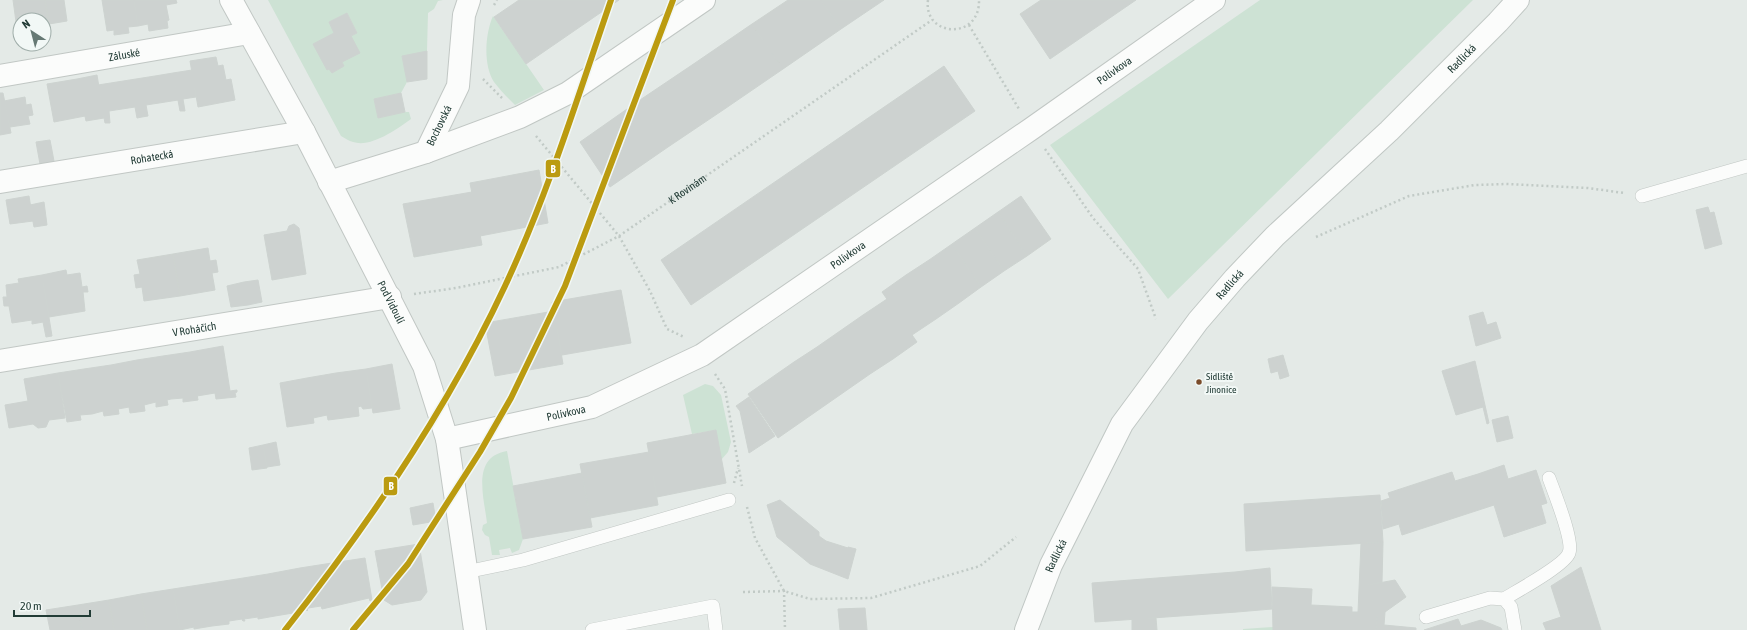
<svg xmlns="http://www.w3.org/2000/svg" width="1747" height="630" font-family="'Asap Condensed',sans-serif">
<style>
.green{fill:#cde2d4;fill-rule:evenodd}
.building{fill:#cdd2d0;stroke:#cdd3d0}
.lines{fill:none;stroke-linecap:round;stroke-linejoin:round}
.service-casing{stroke:#c1c7c4;stroke-width:14}
.minor-casing{stroke:#c1c7c4;stroke-width:24}
.secondary-casing{stroke:#c0c7c4;stroke-width:24}
.path{stroke:#c1cac6;stroke-width:2.5;stroke-dasharray:2 3;stroke-linecap:butt}
.service{stroke:#fbfcfb;stroke-width:13}
.minor{stroke:#fbfcfb;stroke-width:22}
.secondary{stroke:#fbfcfb;stroke-width:22}
.metro-1-casing{stroke:#f2f8f6;stroke-width:9}
.metro-1{stroke:#bb9b10;stroke-width:6}
.bus-dot{fill:#7a4b2a;stroke:#f2f8f6;stroke-width:1.5}
.labels{text-anchor:middle;dominant-baseline:central;stroke-width:4;stroke-linejoin:round;paint-order:stroke}
.bus-label{font-size:10px;fill:#223c36;stroke:#f2f8f6;text-anchor:start}
.street-label{font-size:11px;fill:#223c36;stroke:#f2f8f6}
.line-badge{stroke:#f2f8f6;stroke-width:1.5}
.badge-label{font-size:11px;text-anchor:middle;font-weight:bold;fill:#fff}
</style>
<rect width="100%" height="100%" fill="#e4eae7"/>
<path class="green" d="M268,0H443L438,1L434,9L428,13L427,51L402,56L407,82L401,93L374,99L378,118L405,112H409L411,119C397,129 371,148 353,142C349,141 345,138 341,136ZM347,13L357,33L351,36L342,62L344,66L332,73L313,44L334,33L329,22Z
M1260,0H1473L1168,299L1050,145Z
M493,16L544,90L515,105C508,98 500,90 494,82C483,65 485,34 493,16Z
M705,384L713,386L721,395L731,442L728,452L721,460L716,430L692,434L683,395Z
M507,451L523,539L519,550L512,553L510,548L499,550L500,555H492L489,537L485,535L482,530L483,525L487,523C484,497 471,457 507,451Z
M1273,627V630H1243V629Z"/>
<path class="building" d="M13,0H45L49,24L44,25V20H20V29H17Z
M45,0H64L67,21L49,24Z
M102,0H134L138,26L128,27L129,33L114,35V30L107,31Z
M134,0H176L177,3L166,5L169,20L167,21L168,28L149,31L148,24L138,26Z
M519,0H619L526,64L494,17Z
M788,0H821L841,29L783,69L752,24Z
M821,0H884L841,29Z
M1041,0H1136L1050,59L1020,14Z
M347,13L357,33L351,36L360,53L342,62L344,66L332,73L329,69L327,70L313,44L334,33L329,22Z
M752,24L783,69L726,108L695,63Z
M427,51V79L407,82L402,56Z
M216,57L218,66L223,65L226,80L231,79L235,100L198,107L190,61Z
M695,63L726,108L668,147L637,102Z
M944,66L975,111L691,305L661,260Z
M192,70L196,97L183,99L185,111H180L173,73Z
M173,73L178,100L159,103L155,76Z
M97,75L104,118L86,121L77,79Z
M155,76L159,103L146,105L148,116L142,117L136,79Z
M77,79L85,116L54,122L47,84Z
M136,79L142,117L137,118L135,107L122,109L117,82Z
M117,82L122,109L109,111L110,123H105L98,85Z
M0,93H3L11,133L0,135Z
M401,93L405,112L378,118L374,99Z
M25,97L26,105L31,104L33,115L28,116L30,124L10,127L4,101Z
M637,102L668,147L610,187L580,142Z
M50,140L54,161L40,164L36,142Z
M539,170L548,223L480,236L470,183Z
M472,192L482,245L414,257L403,204Z
M29,196L33,221L10,224L6,200Z
M1021,196L1051,239L1027,256L998,212Z
M44,202L47,225L34,227L30,205Z
M1708,207L1710,213L1714,212L1722,244L1705,249L1696,210Z
M998,212L1027,256L1004,271L975,228Z
M294,224L299,228L306,274L272,280L264,235L287,231L289,226Z
M975,228L1004,271L981,287L952,244Z
M952,244L981,287L959,303L929,260Z
M208,248L210,261L216,260L218,272L212,273L215,290L180,296L173,254Z
M173,254L180,296L144,301L142,287L136,288L134,275L140,274L137,260Z
M929,260L959,303L936,319L906,275Z
M66,270L67,275L80,273L82,287L87,286L88,292H83L85,311L49,317L42,275Z
M42,275L52,336L46,337L43,322L32,324V320L12,323L9,306H4L3,297H7L6,285L19,283L18,279Z
M906,275L936,319L912,335L882,292Z
M258,280L262,302L248,305L244,282Z
M244,282L248,305L231,307L227,286Z
M621,290L631,343L562,355L552,302Z
M887,299L917,342L893,359L863,315Z
M554,311L563,364L495,376L485,323Z
M1483,312L1487,325L1496,322L1501,338L1476,346L1469,316Z
M863,315L893,359L870,374L840,331Z
M840,331L870,374L847,390L817,347Z
M223,346L230,391L237,390V392L235,393L236,397L216,399L215,393L197,396L190,352Z
M817,347L847,390L824,406L794,362Z
M190,352L198,400L183,402V398L171,399L163,356Z
M1283,355L1289,376L1280,379L1278,371L1271,373L1268,359Z
M163,356L171,399L167,400L168,405L156,407V402L144,405L137,360Z
M137,360L145,411L130,413L129,407L118,409L111,365Z
M1475,361L1489,423L1487,424L1483,407L1456,415L1442,371Z
M794,362L824,406L801,422L771,378Z
M392,364L400,409L373,413L366,369Z
M111,365L119,414L104,416L103,411L92,414L84,369Z
M84,369L92,414L80,415L81,420L67,422L58,373Z
M366,369L372,408L363,409L361,406L358,407L359,416L344,418L336,373Z
M58,373L65,418L49,420L46,427L38,428L33,424L9,428L5,405L28,401L24,379Z
M336,373L344,418L328,420L327,415L313,418L307,378Z
M307,378L314,423L287,427L280,383Z
M771,378L801,422L778,438L748,394Z
M749,397L775,436L749,453L740,411L736,406Z
M1508,416L1513,438L1497,442L1492,420Z
M716,430L726,483L657,497L647,443Z
M276,442L280,465L267,467L263,445Z
M263,445L267,468L252,470L249,448Z
M649,452L658,505L590,518L580,464Z
M1504,465L1508,479L1536,470L1547,503L1541,505L1546,523L1504,537L1494,505L1488,507L1478,474Z
M1452,472L1455,481L1478,474L1488,507L1402,535L1399,524L1383,529L1381,501L1390,498L1388,493Z
M582,473L592,527L523,539L513,486Z
M1380,495L1383,542L1246,551L1244,504Z
M780,500L819,532V536L826,541L848,548V547L856,549L848,579L810,564L777,537L767,505Z
M433,503L436,521L413,525L410,508Z
M1383,542L1382,582L1368,585L1377,616L1376,630H1273L1272,587L1312,589L1311,605L1352,607V612H1358L1361,543Z
M419,544L427,592L421,600L392,605L384,600L375,551Z
M365,558L372,600L370,601L369,598L339,605L332,563Z
M332,563L339,605L322,609L321,606L308,608L307,611L300,568Z
M1581,567L1601,630H1546L1543,623L1561,617L1551,586Z
M300,568L307,611L306,609L293,611V613L275,616L268,574Z
M1270,568L1272,609L1237,612L1235,572Z
M1235,572L1237,612L1095,622L1092,583Z
M268,574L275,616L258,619V617L244,619L245,621H243L237,579Z
M237,579L243,621L242,619L229,621V624L212,626L205,584Z
M1395,580L1406,597L1385,612L1384,625L1416,628V630H1376L1377,616L1368,585Z
M205,584L212,626L194,629V627L180,630L173,589Z
M173,589L180,630H147L141,594Z
M141,594L147,630H114L109,600Z
M109,600L114,630H82L78,605Z
M78,605L82,630H50L46,610Z
M865,608L867,630H840L838,609Z
M1156,618L1157,630H1132V619Z
M1458,619L1461,626L1481,620L1501,628L1502,630H1424Z"/>
<g class="lines">
<g class="service-casing">
<path id="service" d="M1642,196L1747,166
M466,572L523,560L729,500
M1504,599C1517,591 1565,565 1569,553C1574,541 1554,492 1549,478
M1426,617L1490,598L1504,599L1511,607L1515,630
M592,630L713,606L716,630"/>
</g>
<g class="minor-casing">
<g id="minor">
<path id="s2" d="M231,0L304,132L424,366L447,439L475,630"/>
<path id="s3" d="M0,76L249,33"/>
<path d="M426,152L520,117L568,93L704,0"/>
<path id="s4" d="M0,182L304,132"/>
<path id="s5" d="M329,182L426,152L458,86L464,15L469,0"/>
<path id="s6" d="M0,361L390,297"/>
<path id="s7" d="M447,439L592,407L702,355L1031,129L1214,0"/>
</g>
</g>
<g class="secondary-casing">
<g id="secondary">
<path id="s8" d="M1026,630L1051,565L1122,424L1198,321L1235,278L1275,236L1389,131L1498,22L1518,0"/>
</g>
</g>
<g class="path">
<path d="M928,0C923,37 980,41 979,0"/>
<path d="M494,5L497,0"/>
<path d="M969,25L1019,109"/>
<path d="M483,79L502,98"/>
<path d="M536,136L619,236L650,291L667,329L684,337"/>
<path d="M1045,149L1093,218L1138,269L1156,319"/>
<path d="M1316,237L1409,196L1475,185L1506,184L1588,188L1624,193"/>
<path id="s1" d="M414,294L456,288L559,267L619,236L932,20"/>
<path d="M715,374L725,389L742,486"/>
<path d="M734,483L738,468"/>
<path d="M747,507L755,538L784,591L810,599L871,598L980,566L1016,537"/>
<path d="M743,592L784,591L785,630"/>
</g>
<use href="#service" class="service"/>
<use href="#minor" class="minor"/>
<use href="#secondary" class="secondary"/>
<g class="metro-1-casing">
<path id="metro-1" d="M285,630C370,523 447,410 505,286C548,194 578,96 611,0
M353,630L408,564L480,452L511,398L565,286L673,0"/>
</g>
<use href="#metro-1" class="metro-1"/>
</g>
<circle class="bus-dot" cx="1199" cy="382" r="3.5"/>
<g class="labels">
<g class="bus-label">
<text x="1206" y="376">Sídliště<tspan x="1206" dy="13">Jinonice</tspan></text>
</g>
<g class="street-label">
<text stroke="none"><textPath href="#s3" startOffset="126">Záluské</textPath></text>
<text stroke="none"><textPath href="#s8" startOffset="728">Radlická</textPath></text>
<text stroke="none"><textPath href="#s7" startOffset="771">Polívkova</textPath></text>
<text stroke="none"><textPath href="#s5" startOffset="131">Bochovská</textPath></text>
<text stroke="none"><textPath href="#s4" startOffset="154">Rohatecká</textPath></text>
<text stroke="none"><textPath href="#s1" startOffset="298">K Rovinám</textPath></text>
<text stroke="none"><textPath href="#s7" startOffset="447">Polívkova</textPath></text>
<text stroke="none"><textPath href="#s8" startOffset="404">Radlická</textPath></text>
<text stroke="none"><textPath href="#s2" startOffset="342">Pod Vidoulí</textPath></text>
<text stroke="none"><textPath href="#s6" startOffset="197">V Roháčích</textPath></text>
<text stroke="none"><textPath href="#s7" startOffset="122">Polívkova</textPath></text>
<text stroke="none"><textPath href="#s8" startOffset="80">Radlická</textPath></text>
</g>
</g>
<g class="line-badge">
<rect x="545" y="159" width="16" height="19" rx="4" fill="#bb9b10"/>
<rect x="383" y="476" width="15" height="20" rx="4" fill="#bb9b10"/>
</g>
<g class="badge-label">
<text x="553" y="173">B</text>
<text x="391" y="490">B</text>
</g>
<g transform="translate(32 32) rotate(324)"><circle r="19" fill="#f2f8f6" stroke="#9fada9"/>
<path d="M0-3L7 15L0 10L-7 15Z" fill="#667974"/>
<text y="-6" font-size="11" font-weight="bold" text-anchor="middle" fill="#223c36">N</text>
</g>
<path d="M14 610v6h76v-6" fill="none" stroke="#223c36" stroke-width="2"/>
<text x="20" y="610" font-size="12" fill="#223c36" stroke="#f2f8f6" stroke-width="3" paint-order="stroke">20 m</text>
</svg>
